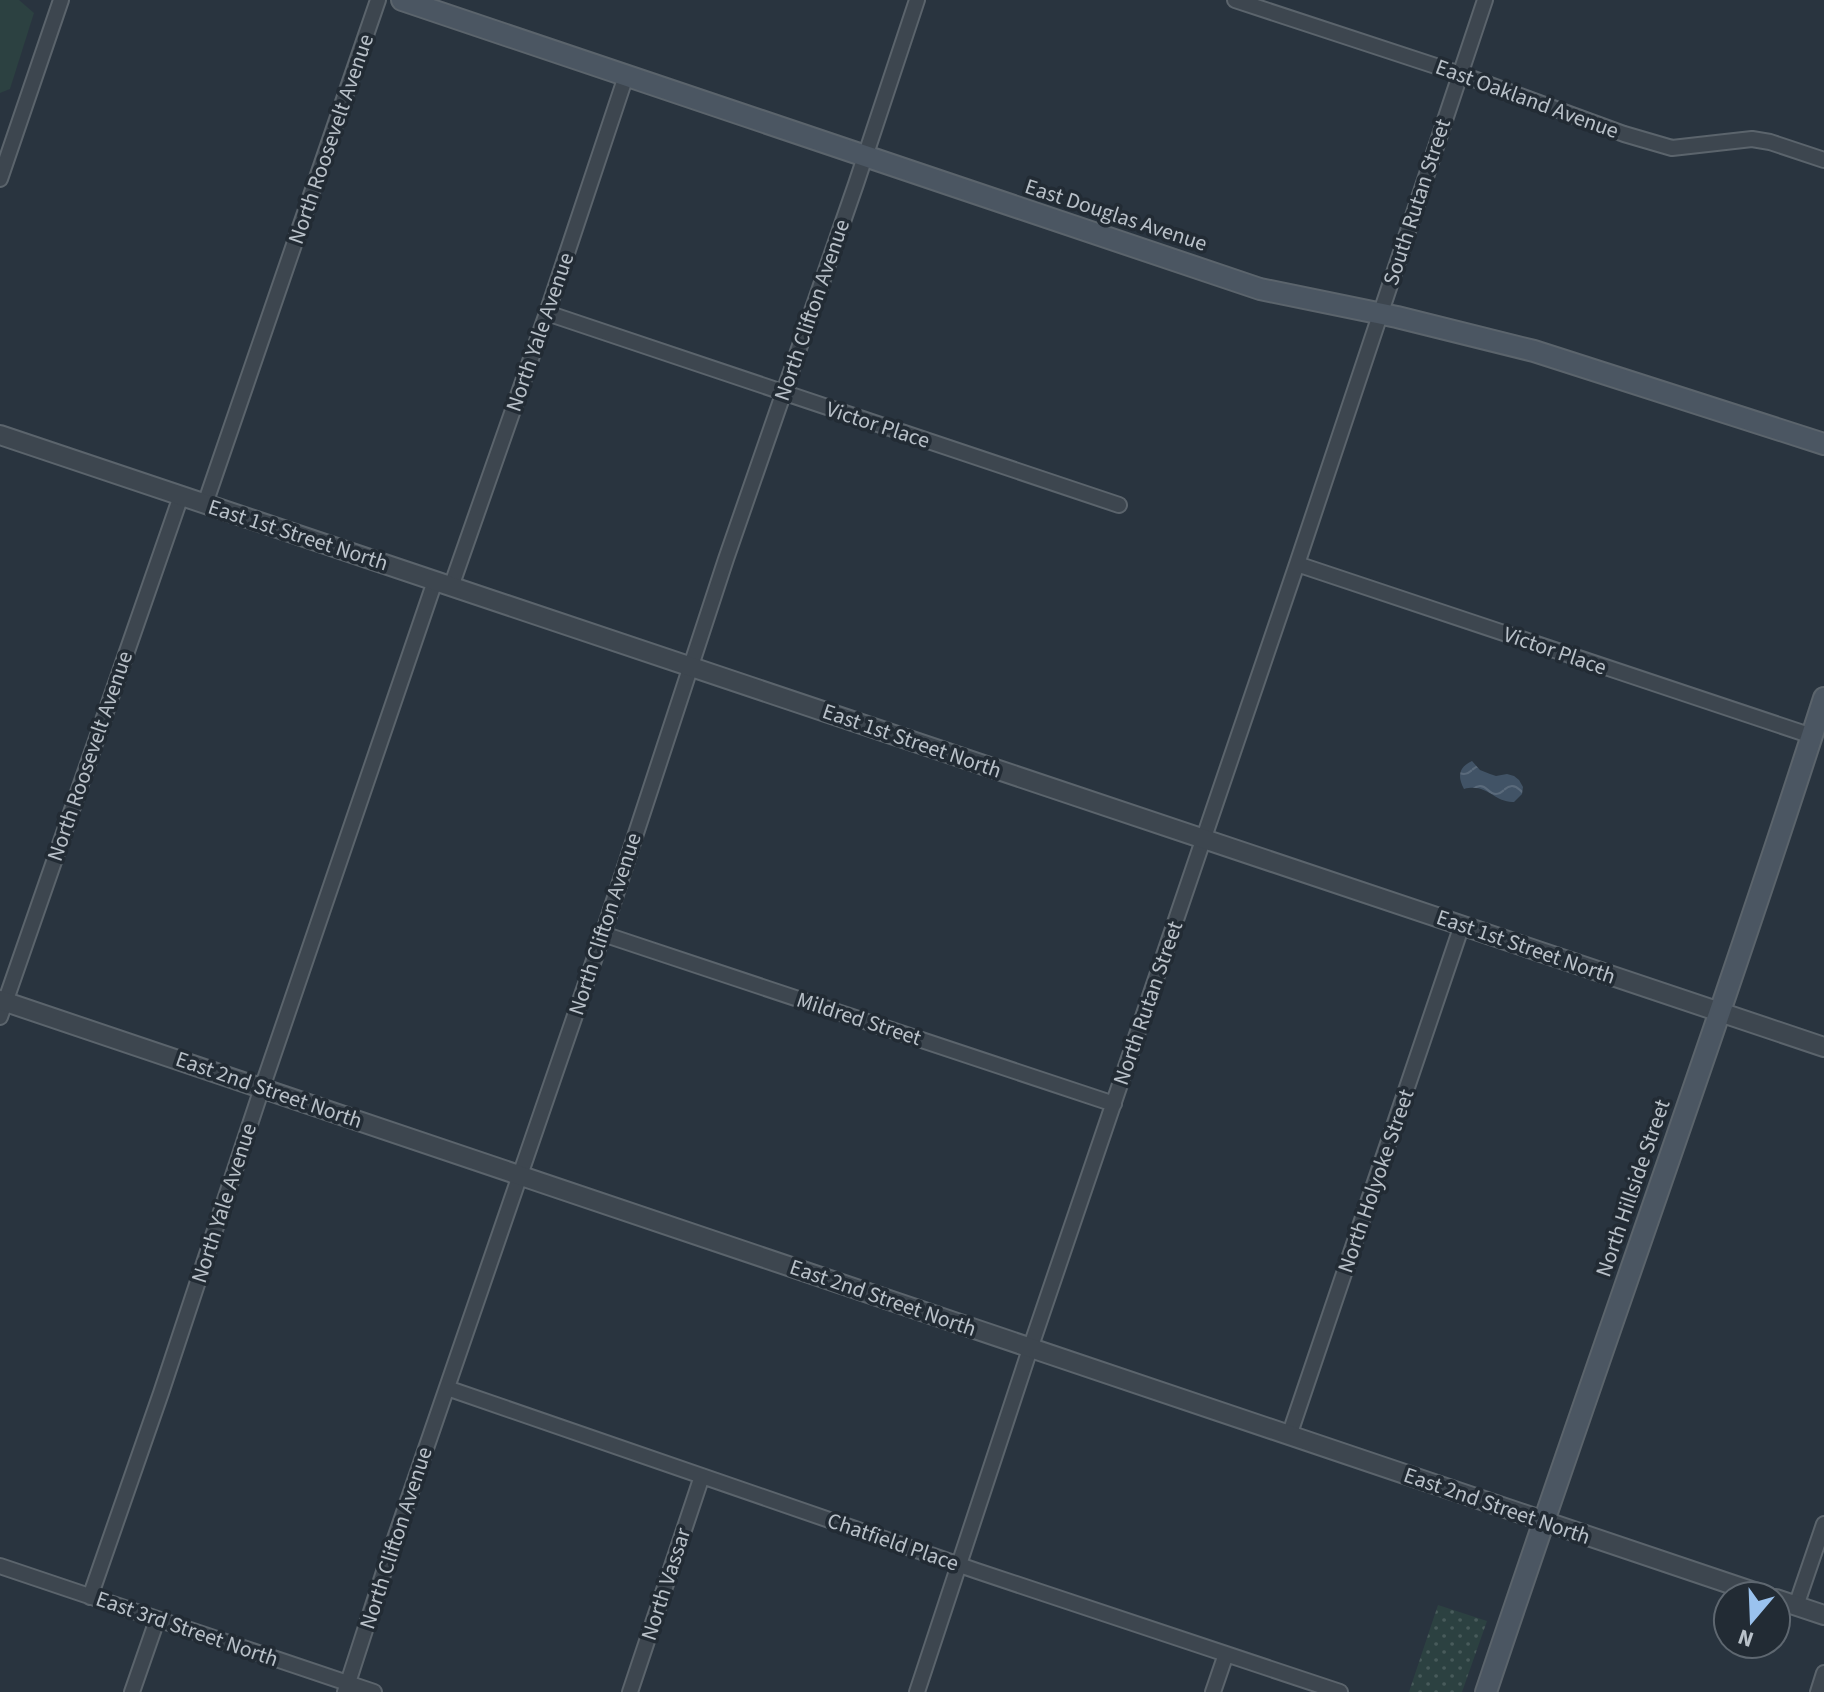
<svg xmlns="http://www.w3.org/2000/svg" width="1824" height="1692" font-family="'Source Sans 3',sans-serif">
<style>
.grass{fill:url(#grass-dots)}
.park{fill:#2c4141}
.water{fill:url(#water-waves)}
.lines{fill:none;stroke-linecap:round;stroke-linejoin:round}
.minor-casing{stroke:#5b646c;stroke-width:18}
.tertiary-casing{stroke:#5b646c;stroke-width:22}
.secondary-casing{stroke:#5b646c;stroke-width:24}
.minor{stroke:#3d464f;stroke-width:14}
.tertiary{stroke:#3d464f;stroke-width:18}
.secondary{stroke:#4b5662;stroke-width:20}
.labels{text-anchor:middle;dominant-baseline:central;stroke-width:7;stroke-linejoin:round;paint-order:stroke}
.street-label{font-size:22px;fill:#b9c1c9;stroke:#222b34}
</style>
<defs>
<pattern id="grass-dots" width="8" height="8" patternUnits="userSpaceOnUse" patternTransform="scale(2)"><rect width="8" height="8" fill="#2c4141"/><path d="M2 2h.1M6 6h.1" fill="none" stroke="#485b5b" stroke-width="1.8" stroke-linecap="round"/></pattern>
<pattern id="water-waves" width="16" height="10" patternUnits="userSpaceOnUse" patternTransform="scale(2)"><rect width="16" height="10" fill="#415366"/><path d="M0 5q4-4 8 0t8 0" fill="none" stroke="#5a6a7b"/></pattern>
</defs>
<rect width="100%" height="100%" fill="#29343f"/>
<path class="grass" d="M1438,1605L1487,1621L1462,1692H1409Z"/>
<path class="park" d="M0,0H19L34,13L10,89L0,93Z"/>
<path class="water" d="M1472,761L1480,770L1490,774L1496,776L1507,774L1514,776L1519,780L1523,787L1522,794L1514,802C1494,803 1488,783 1464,789C1457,776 1459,767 1472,761Z"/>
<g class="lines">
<g class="minor-casing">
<path id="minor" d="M1235,0L1460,74L1624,134L1672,148L1752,139L1770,142L1824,160
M0,179L61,0
M547,313L1119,505
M205,504L378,0
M1297,564L1812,736
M451,587L547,313L626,76
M603,934L1114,1104
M0,1017L181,496
M447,1388L977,1571L1340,1692
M1289,1436L1462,925
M0,1566L374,1692
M90,1597L161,1393L262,1088L435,581
M1796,1606L1824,1524
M132,1692L157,1620
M345,1692L390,1553L603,934L726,559L856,184L917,0
M630,1692L702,1476
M917,1692L1030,1349L1297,564L1485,0
M1213,1692L1226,1654
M1818,1692L1824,1673"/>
</g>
<g class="tertiary-casing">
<path id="tertiary" d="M0,435L1824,1047
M0,1000L1766,1596
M1776,1599L1824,1615"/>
</g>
<g class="secondary-casing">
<path id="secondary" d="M402,0L1260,289L1397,317L1534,351L1824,444
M1486,1692C1597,1360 1717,1032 1824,698"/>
</g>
<use href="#minor" class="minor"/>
<use href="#tertiary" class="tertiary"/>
<use href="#secondary" class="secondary"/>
</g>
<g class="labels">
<g class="street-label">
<text transform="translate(1527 99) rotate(20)">East Oakland Avenue</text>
<text transform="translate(331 139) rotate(-71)">North Roosevelt Avenue</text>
<text transform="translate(1417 202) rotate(-72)">South Rutan Street</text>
<text transform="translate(1116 215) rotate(18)">East Douglas Avenue</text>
<text transform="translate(812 310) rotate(-71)">North Clifton Avenue</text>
<text transform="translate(540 332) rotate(-71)">North Yale Avenue</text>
<text transform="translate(878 425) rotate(18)">Victor Place</text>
<text transform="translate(298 535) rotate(18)">East 1st Street North</text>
<text transform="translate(1555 651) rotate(19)">Victor Place</text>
<text transform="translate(912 741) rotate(19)">East 1st Street North</text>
<text transform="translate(90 756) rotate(-71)">North Roosevelt Avenue</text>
<text transform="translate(605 924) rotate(-72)">North Clifton Avenue</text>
<text transform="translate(1526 947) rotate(19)">East 1st Street North</text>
<text transform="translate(1148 1003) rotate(-71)">North Rutan Street</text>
<text transform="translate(859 1019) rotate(18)">Mildred Street</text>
<text transform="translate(269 1090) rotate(19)">East 2nd Street North</text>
<text transform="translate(1376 1181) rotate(-71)">North Holyoke Street</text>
<text transform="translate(1633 1188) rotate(-71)">North Hillside Street</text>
<text transform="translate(224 1203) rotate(-72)">North Yale Avenue</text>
<text transform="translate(883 1298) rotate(19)">East 2nd Street North</text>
<text transform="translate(1497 1506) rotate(19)">East 2nd Street North</text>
<text transform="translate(396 1538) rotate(-72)">North Clifton Avenue</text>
<text transform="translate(893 1542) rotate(19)">Chatfield Place</text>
<text transform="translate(666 1584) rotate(-72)">North Vassar</text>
<text transform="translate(187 1629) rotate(19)">East 3rd Street North</text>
</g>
</g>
<g transform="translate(1752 1620) rotate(199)"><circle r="38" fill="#222b34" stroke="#5e6770" stroke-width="2"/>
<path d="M0-6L14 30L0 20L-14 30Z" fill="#9ac2ee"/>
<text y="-12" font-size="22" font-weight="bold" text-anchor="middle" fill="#b9c1c9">N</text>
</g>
</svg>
